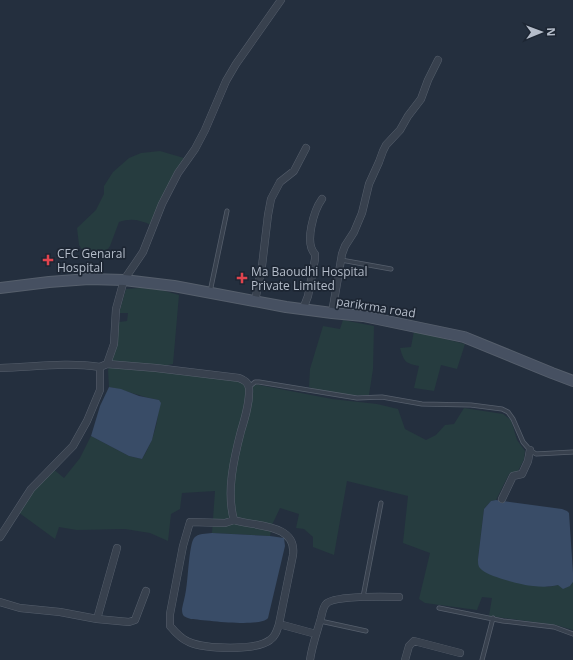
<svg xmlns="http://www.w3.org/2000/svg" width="573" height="660" font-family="'Open Sans',sans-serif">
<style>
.green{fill:#263c3f}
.water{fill:#394c67}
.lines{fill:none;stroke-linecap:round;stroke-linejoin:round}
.lane-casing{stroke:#565f6c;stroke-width:5}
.street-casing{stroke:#565f6c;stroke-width:8}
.secondary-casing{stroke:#565f6c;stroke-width:12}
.lane{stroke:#38414e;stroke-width:3.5}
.street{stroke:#38414e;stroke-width:7}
.secondary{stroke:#465061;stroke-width:10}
.health-dot{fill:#e0444e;stroke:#1d2633;stroke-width:1.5}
.labels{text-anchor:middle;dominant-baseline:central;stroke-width:3.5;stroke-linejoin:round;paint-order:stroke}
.poi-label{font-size:12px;fill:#b4bcc9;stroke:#1d2633;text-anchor:start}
.street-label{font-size:12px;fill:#b4bcc9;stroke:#1d2633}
</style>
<rect width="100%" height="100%" fill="#242f3e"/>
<path class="green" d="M160,151L184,158L174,173L151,225C140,220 131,218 119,222L110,246L103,256L85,254L79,245L77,228L96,210L104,194V186L113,172L129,158L141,153Z
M141,288L161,290L179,295L173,364L161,366L112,362L119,322L127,321L128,313H119L126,289Z
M343,320L374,326L373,369L369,395C343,396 333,396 309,387L310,369L323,326L340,329Z
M414,331L465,344L457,369L441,365L434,391L414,388L419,366C405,363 404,362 400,348L411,347Z
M111,365L234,380L332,399L377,404L398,409L405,429L426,440L436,435L445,425L454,424L464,408L503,414L511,420L517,440L525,451L524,459L518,471L509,474L496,500L491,501L484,509L478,559L548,587L558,585L570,586L573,582V630L556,625L489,616L492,598L482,597L477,610L425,603L419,599L430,553L403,543L408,496L347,481L334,555L313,547V537L304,529L296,528L299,514L280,508L272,525L270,536L212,533L215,491L182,493L180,509L171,514L168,541L150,533L125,529L77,530L59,527L55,539L18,512L32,492L52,468L64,478L80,458L91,436L129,456L142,459C153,442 159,421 159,400C141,397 126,390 109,387L108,370Z"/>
<path class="water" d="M109,387L121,389L139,396L159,400L161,403L152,440L142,459L129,456L91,436L100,406Z
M496,500L562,509L567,511L569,513L573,573V582L570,586L563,589L558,585C550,587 542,587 533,586C522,585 490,577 482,570C478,567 478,564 478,559L484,509L491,501Z
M212,533L270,536L284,538L285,546L268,618C260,628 205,620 191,619C184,617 182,616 182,609C183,603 185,597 186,590C188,580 189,545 194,538C198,533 206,534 212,533Z"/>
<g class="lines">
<g class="lane-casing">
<path id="lane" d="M341,260L391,269
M210,292L227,211
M249,387L255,382H259L357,398L382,397L422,404L471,405L502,409L508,412L513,419L523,442L530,450L536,454L573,452
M363,597L381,503
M439,608L503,621L554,627L573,634
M320,621L366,631
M482,660L493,618"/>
</g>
<g class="street-casing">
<path id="street" d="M255,301L262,266L268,215L271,199L280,182L294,171L306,148
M303,309L308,296L315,259V254C304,243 314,210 322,199
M332,313L342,254L345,246L354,232L362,213L369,184L379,162L383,151L386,145L400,130L408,116L421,99L428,80L438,60
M107,364L156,368L239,378C244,380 248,382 249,388C250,402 245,418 241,431C234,458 226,492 234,520C255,527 297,523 293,555L279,624L316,634
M0,368C34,367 66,362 100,367
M502,499L513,476L522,474L528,461L530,450
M234,520L225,523L190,522L183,546L170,614V626C175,632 181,639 189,642C205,649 256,651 270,640C276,636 277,630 279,624
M0,537L31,489L73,446L87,421L100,390V367L107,364L114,344L116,309L124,280L143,252L162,204L178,173L195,149L205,130L226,81L236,64L281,0
M0,602L20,608L60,612L97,619L129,622L135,620L146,591
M97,619L117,548
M310,660C312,646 317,632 321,618C322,614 323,607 326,604C333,595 388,597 399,597
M405,660L409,646L414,641L460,653"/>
</g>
<g class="secondary-casing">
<path id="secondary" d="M0,288L49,282L89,279L124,280L174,286L286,307L332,313L363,316L464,337L552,373L573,381"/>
</g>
<use href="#lane" class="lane"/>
<use href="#street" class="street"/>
<use href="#secondary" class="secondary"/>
</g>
<g class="health-dot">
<path d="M46 254h4v4h4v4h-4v4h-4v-4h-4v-4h4z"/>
<path d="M240 272h4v4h4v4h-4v4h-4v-4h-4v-4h4z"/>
</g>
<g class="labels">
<g class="poi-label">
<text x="57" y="253">CFC Genaral<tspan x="57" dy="14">Hospital</tspan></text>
<text x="251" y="271">Ma Baoudhi Hospital<tspan x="251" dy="14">Private Limited</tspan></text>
</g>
<g class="street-label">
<text transform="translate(376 307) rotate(9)">parikrma road</text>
</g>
</g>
<g transform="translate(541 32) rotate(89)" stroke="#1d2633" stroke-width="3" paint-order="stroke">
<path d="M0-3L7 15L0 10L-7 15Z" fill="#b4bcc9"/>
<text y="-6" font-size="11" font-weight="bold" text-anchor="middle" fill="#b4bcc9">N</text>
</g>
</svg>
